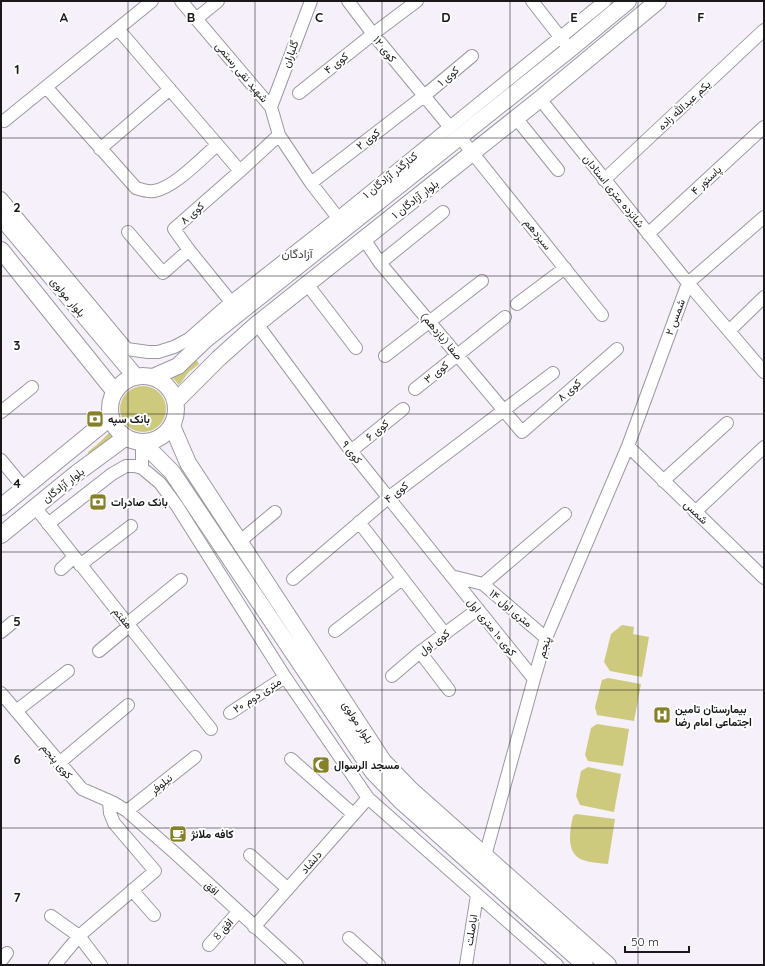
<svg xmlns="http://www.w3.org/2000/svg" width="765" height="966" font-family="Quicksand,Vazirmatn,sans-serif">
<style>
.green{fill:#cdca7d}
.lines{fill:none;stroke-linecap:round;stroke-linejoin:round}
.minor-casing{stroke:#9d98a1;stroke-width:14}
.major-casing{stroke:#9d98a1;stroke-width:18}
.minor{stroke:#fff;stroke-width:12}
.major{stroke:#fff;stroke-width:16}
.grid{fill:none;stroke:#1a181b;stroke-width:1;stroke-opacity:0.55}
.labels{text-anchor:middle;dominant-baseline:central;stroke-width:4;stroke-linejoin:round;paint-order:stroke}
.street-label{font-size:11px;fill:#1a181b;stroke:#fff}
.poi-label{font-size:11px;font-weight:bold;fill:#1a181b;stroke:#fff;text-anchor:start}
.neighbourhood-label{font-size:12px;fill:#454149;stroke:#fff}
.grid-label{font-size:13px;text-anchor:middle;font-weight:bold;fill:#1a181b;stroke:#fff;stroke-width:4;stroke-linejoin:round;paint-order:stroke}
</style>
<rect width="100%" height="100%" fill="#f5f0f9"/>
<path class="green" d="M196,359L199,364L189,372L179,385L171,376Z
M120 409a23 23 0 1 1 46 0a23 23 0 1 1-46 0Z
M111,431L117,437L90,456L88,452L100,442Z
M622,625L634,627L633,634L649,637L642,677L610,671L604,662L611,634Z
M608,678L641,684L634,721L597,715L595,707L602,680Z
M597,724L629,729L623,766L588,761L585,755L591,728Z
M588,767L621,774L614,812L580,805L576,796L581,771Z
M576,814L615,819L608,864C600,863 591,863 583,860C565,854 570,830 573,816Z"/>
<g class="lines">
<g class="minor-casing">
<path id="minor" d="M181,1L271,107L279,135L311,183L342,223
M348,1L373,34L449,126
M532,1L564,42
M196,19L218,1
M118,29L240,171
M46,87L136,188C142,190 148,192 154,191C174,188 202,158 217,145
M299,93L373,34L417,1
M540,99L688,283L764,372
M271,107L311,1
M516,118L558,170
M4,121L152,1
M459,136L602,315
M100,149L170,89
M604,180L764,30
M311,183L424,96L472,56
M1,198L127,349L148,352H158L174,347L189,339L231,302L338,218L605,1
M128,232L163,273L189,250
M648,234L764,127
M364,239L380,263L522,432L617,349
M380,263L443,212
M307,284L356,348
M231,302L189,250L174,229L240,171L279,135
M517,304L565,268
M257,324L351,451L534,679
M729,331L764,297
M385,356L482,281
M415,389L505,317
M1,412L32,387
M142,442V468
M628,446L764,578
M351,451L403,409
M1,460L24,488
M663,481L727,423
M35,507L211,729
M695,512L764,447
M359,522L445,634
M48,524L112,474L126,466H135L142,468L160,483L177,506L285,677L368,798L557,965
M239,542L275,512
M80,565L131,526
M61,569L74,557
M451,576L483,584L546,638
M293,579L388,498L553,373
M483,584L565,514
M127,624L181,580
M335,631L402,579
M1,632L13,622
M99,651L129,626
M420,652L449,690
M392,676L420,652L478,609
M1,693L82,789L114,803L127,811L175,853L297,965
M16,711L68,671
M230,713L285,677
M291,759L353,814
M59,763L128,705
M127,811L195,757
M250,855L288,889
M485,856L534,679L546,638L628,446L688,283L764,217
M132,890L154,915
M51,916L79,936L101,965
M254,927L368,798
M349,938L379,965
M209,945L238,912
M1,961L7,953
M55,965L79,936L155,871L114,823L110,813L109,801
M466,965L477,895"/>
</g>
<g class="major-casing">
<path id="major" d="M1,217L136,377
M1,250L115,392
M110 409a33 33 0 1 1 66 0a33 33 0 1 1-66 0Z
M153,377L178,366L205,340L570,49L628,1
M176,401L219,358L257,324L540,99L658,1
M172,426L188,463L383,761L411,790L608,965
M142,442L172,472L373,772L401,801L585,965
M1,507L111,417
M1,535L77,473L126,437"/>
</g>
<use href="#minor" class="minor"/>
<use href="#major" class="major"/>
</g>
<path class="grid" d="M128,1V965M255,1V965M382,1V965M510,1V965M638,1V965M1,138H764M1,276H764M1,414H764M1,552H764M1,690H764M1,828H764"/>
<defs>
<g id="bank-square" transform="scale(0.9)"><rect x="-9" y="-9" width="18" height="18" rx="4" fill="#868129" stroke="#fff"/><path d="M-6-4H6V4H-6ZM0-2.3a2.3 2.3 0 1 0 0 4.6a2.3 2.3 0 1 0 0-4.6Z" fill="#fff"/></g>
<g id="hospital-square" transform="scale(0.9)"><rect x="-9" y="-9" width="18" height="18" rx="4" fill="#868129" stroke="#fff"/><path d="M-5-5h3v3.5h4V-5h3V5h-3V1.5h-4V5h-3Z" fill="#fff"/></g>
<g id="mosque-square" transform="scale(0.9)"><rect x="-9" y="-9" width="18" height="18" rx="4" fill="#868129" stroke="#fff"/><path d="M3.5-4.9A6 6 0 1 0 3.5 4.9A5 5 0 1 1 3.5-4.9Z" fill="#fff"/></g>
<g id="cafe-square" transform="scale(0.9)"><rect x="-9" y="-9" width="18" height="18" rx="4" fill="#868129" stroke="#fff"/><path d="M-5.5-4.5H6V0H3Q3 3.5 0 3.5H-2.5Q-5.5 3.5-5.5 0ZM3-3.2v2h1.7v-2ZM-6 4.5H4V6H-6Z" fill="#fff"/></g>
</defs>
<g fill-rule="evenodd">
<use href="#bank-square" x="95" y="419"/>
<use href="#bank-square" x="98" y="502"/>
<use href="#hospital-square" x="662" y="715"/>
<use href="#mosque-square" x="321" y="765"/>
<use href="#cafe-square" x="178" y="834"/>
</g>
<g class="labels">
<g class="street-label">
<text transform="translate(385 49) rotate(51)">کوی ۱۲</text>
<text transform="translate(290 54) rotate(-70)">گلباران</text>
<text transform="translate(336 63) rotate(-39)">کوی ۴</text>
<text transform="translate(242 72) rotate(50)">شهید نقی رستمی</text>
<text transform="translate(448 76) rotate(-40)">کوی ۱</text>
<text transform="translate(684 105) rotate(-43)">یکم عبدالله زاده</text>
<text transform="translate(368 139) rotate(-38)">کوی ۲</text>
<text transform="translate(390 175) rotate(-39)">کنارگذر آزادگان ۱</text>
<text transform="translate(706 180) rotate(-43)">پاستور ۴</text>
<text transform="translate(614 191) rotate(51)">شانزده متری استادان</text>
<text transform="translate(415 199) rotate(-38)">بلوار آزادگان ۱</text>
<text transform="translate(192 213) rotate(-41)">کوی ۸</text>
<text transform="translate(538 234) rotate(51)">سیزدهم</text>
<text transform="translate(68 297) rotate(50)">بلوار مولوی</text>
<text transform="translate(675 317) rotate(-70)">شمس ۲</text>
<text transform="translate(442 336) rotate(50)">صفا (یازدهم)</text>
<text transform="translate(436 372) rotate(-39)">کوی ۳</text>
<text transform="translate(569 390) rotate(-41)">کوی ۸</text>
<text transform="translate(377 430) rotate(-39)">کوی ۶</text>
<text transform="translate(352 452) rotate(52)">کوی ۹</text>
<text transform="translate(63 485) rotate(-38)">بلوار آزادگان</text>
<text transform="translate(396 492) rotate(-38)">کوی ۴</text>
<text transform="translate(696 512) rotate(44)">شمس</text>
<text transform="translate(511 608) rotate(40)">۱۴ متری اول</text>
<text transform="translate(123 618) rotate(51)">هفتم</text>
<text transform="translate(492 627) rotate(51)">کوی ۱۰ متری اول</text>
<text transform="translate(434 642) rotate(-36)">کوی اول</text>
<text transform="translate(544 647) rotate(-72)">پنجم</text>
<text transform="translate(257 695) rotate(-33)">۲۰ متری دوم</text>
<text transform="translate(358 722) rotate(57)">بلوار مولوی</text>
<text transform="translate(57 761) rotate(50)">کوی پنجم</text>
<text transform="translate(161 784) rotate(-39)">نیلوفر</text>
<text transform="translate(311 862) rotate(-49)">دلشاد</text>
<text transform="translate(212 888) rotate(43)">افق</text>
<text transform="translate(223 929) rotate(-48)">افق 8</text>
<text transform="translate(471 930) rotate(-81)">اباصلت</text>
</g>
<g class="poi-label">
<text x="108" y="419">بانک سپه</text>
<text x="111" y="502">بانک صادرات</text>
<text x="675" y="709">بیمارستان تامین<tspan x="675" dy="13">اجتماعی امام رضا</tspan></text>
<text x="334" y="765">مسجد الرسوال</text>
<text x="191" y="834">کافه ملانژ</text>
</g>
<g class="neighbourhood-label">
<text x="297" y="253">آزادگان</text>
</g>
</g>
<g class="grid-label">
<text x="64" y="22">A</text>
<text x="191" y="22">B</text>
<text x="319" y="22">C</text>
<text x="446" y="22">D</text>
<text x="574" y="22">E</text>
<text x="701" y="22">F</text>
<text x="17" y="74">1</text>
<text x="17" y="212">2</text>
<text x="17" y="350">3</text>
<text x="17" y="488">4</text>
<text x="17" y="626">5</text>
<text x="17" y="764">6</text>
<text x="17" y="902">7</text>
</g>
<rect width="765" height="966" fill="none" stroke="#1a181b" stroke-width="4"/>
<path d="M625 946v6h64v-6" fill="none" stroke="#1a181b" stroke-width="2"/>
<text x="631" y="946" font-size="12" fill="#1a181b" stroke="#ffffff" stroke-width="3" paint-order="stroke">50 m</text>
</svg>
